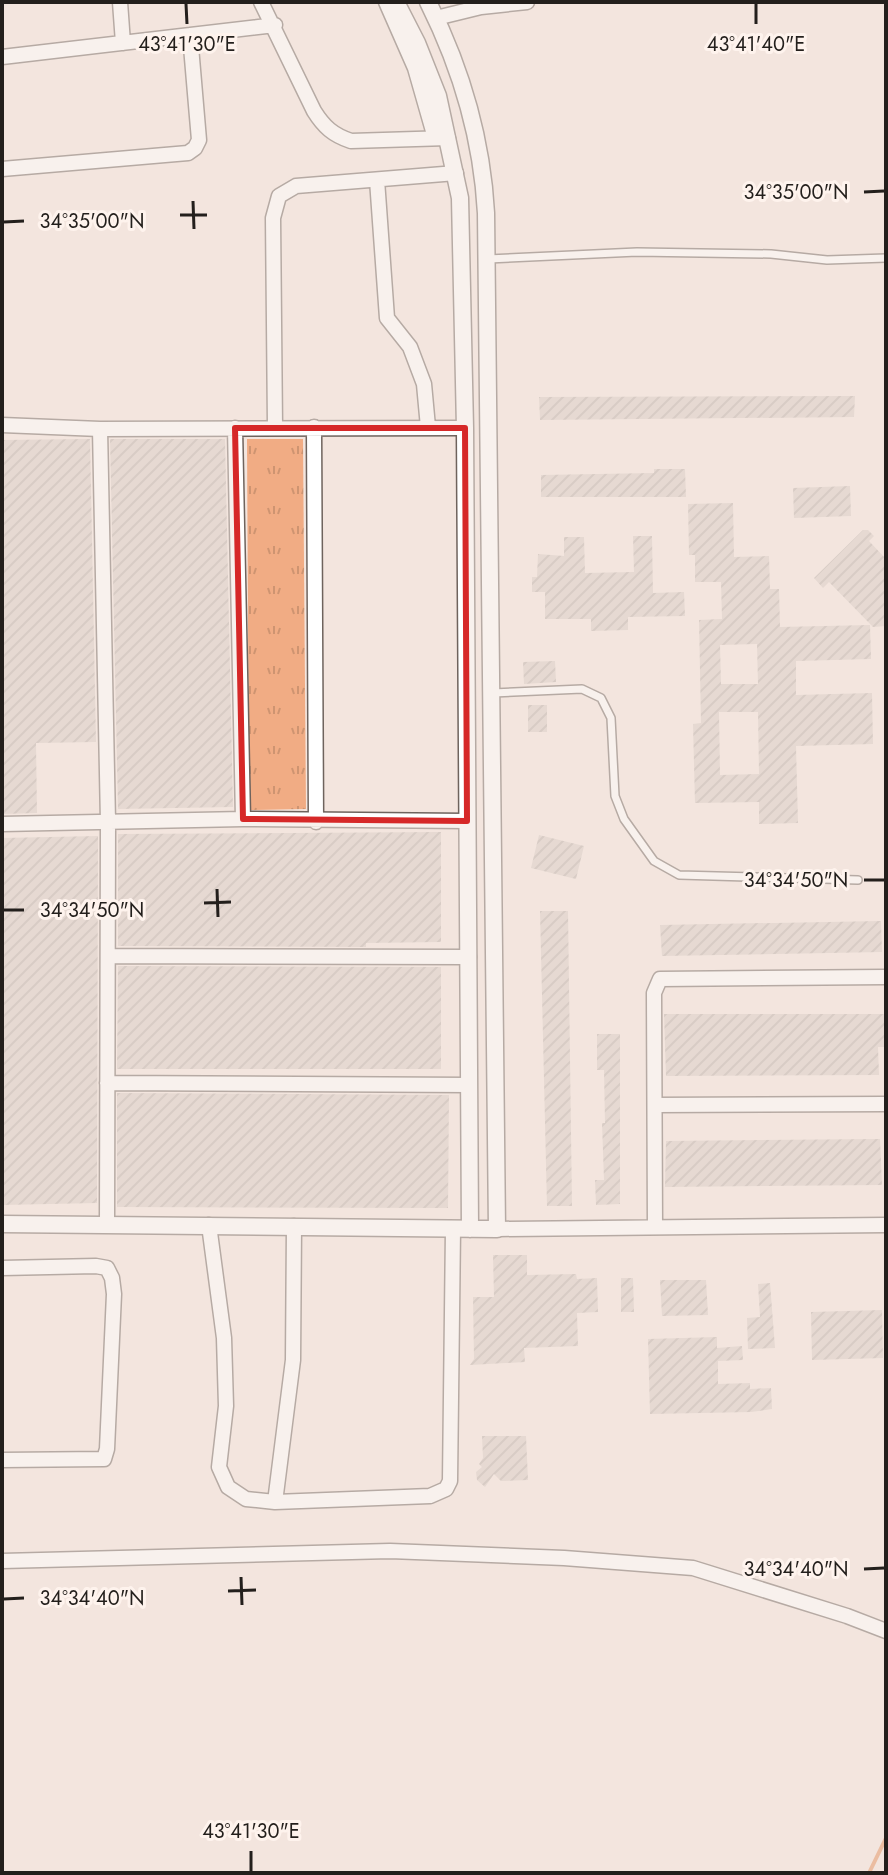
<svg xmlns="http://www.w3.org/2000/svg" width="888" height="1875" font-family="Jost,sans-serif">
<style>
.park{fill:url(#park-tufts)}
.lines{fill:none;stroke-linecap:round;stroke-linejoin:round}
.stream{stroke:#e38c58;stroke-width:4}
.building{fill:url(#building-hatch);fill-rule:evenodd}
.service-casing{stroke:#6e635d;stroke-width:10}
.minor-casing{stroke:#6e635d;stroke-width:17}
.tertiary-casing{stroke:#6e635d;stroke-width:19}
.service{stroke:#fff;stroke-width:7}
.minor{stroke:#fff;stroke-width:14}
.tertiary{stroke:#fff;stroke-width:16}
.marked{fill:none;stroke:#d62828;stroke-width:6;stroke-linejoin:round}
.ticks{fill:none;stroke:#231f1c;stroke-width:3}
.ticks-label{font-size:20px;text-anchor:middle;fill:#231f1c;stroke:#fef3ed;stroke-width:6;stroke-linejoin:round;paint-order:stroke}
</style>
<defs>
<pattern id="park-tufts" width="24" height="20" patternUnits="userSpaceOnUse" patternTransform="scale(2)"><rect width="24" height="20" fill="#f1ac84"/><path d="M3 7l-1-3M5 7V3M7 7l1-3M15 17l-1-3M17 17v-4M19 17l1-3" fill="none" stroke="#ce9471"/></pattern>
<pattern id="building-hatch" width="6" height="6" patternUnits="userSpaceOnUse" patternTransform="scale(2)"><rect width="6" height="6" fill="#d7cac3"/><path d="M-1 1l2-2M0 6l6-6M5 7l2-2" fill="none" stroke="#b8ada7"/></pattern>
</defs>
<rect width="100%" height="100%" fill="#f3e5de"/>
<path class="park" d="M247,439H303L306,809L249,810Z"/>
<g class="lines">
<path class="stream" d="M869,1873L886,1838"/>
</g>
<path class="building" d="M855,396L854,417L540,420L539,397Z
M90,439L96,742L36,743L37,813L2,814V440Z
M110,439H225L233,807L118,809Z
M654,469H685L686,497H541V475L654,473Z
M850,486L851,516L794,518L793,488Z
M733,503L734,557L769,556L770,589H779L780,627L870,625L871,659L796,661V695L872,693L873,744L796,746L798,823L759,824V802L695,803L693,724L701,723L699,620L722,619L721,582H695V555H689L688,504ZM757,644L758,684H721L720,645ZM719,712H758L759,774L720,775Z
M863,530H868L874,536L869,541L886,559V626L873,627L829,582L823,588L814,578Z
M633,536H652L653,593L684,592L685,616L628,617V630L591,631V619H545V592H532V577H537L538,554L564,556V537H584L585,573L634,572Z
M555,661L556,682L524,684L523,662Z
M528,705H547V732H528Z
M441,832V942L366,943V947L118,946V834Z
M539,835L584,846L576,879L531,868Z
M98,836L97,1203L2,1205V838Z
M540,911H568L572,1206H547Z
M881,921L882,952L662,956L660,925Z
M118,966L441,967V1069H117Z
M664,1014H886V1047H878L879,1075L666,1076Z
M597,1034H620V1204L596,1205L595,1180H604L602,1123H605L604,1070H597Z
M117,1093L449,1095L448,1208L117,1207Z
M880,1139L882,1185L665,1187L666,1141Z
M493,1255H527V1275L576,1274L577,1279L597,1278L598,1312L577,1313L578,1346L524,1348L525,1362L470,1365L474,1359L473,1297H494Z
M621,1278H633L634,1312H621Z
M660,1280H706L708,1315L662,1316Z
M770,1283L775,1348L748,1349L747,1318L760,1317L758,1284Z
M882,1310L883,1358L812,1360L811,1312Z
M717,1337V1348L742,1346L743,1360L718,1361V1384L750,1383V1389L771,1388L772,1409L751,1412L650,1414L648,1339Z
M482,1436H526L528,1480L501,1481L494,1474L485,1487L477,1480L476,1472L482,1467L479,1464L483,1458Z"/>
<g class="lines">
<g class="service-casing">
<path id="service" d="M488,259L637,252L771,254L827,260L886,258
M493,693L582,689L601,698L611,718L615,796L624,819L654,861L679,875L858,880"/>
</g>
<g class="minor-casing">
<path id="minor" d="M120,2L123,43
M261,2L314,111C324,127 333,135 351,141L448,138
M386,2L415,68L435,138
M436,18L481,7L527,2
M2,57L275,25
M2,169L188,153L195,148L199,140L190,35
M377,180L387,318L410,347L424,384L428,427
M2,425L100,429L465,428
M275,427L273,218L279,196L296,186L456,173
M314,427L316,822
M235,428L243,819
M100,429L108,822L107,1224
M2,824L243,819L467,821
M108,956L469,957
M107,1083L469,1085
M655,1105L886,1104
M209,1225L224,1338L226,1406L219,1467L228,1487L246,1499L275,1502L430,1496L446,1489L450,1481L453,1229
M655,1227L654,993L660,979L886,977
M497,1229L886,1225
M2,1268L96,1266L107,1268L112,1278L114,1294L107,1449L104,1459L2,1460
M275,1502L293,1360L294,1226
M2,1561L390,1551L564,1558L693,1568L847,1616L886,1631"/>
</g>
<g class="tertiary-casing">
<path id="tertiary" d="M396,2L417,43L438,96L460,198L465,428L470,1229
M2,1224L497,1229L486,213C482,139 461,68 428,2"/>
</g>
<use href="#service" class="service"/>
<use href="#minor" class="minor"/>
<use href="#tertiary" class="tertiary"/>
</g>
<path d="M0 0H888V1875H0ZM235,428H465L467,821L243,819Z" fill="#f3e5de" fill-opacity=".55" fill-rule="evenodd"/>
<path class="marked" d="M235,428H465L467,821L243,819Z"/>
<path class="ticks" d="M186,4L187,24M756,4V24M864,192L884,191M193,201L194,229M180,215H207M4,222L24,221M864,880H884M217,889L218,917M204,903L231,902M4,910H24M864,1569L884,1568M241,1577L242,1605M228,1591L256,1590M4,1599L24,1598M251,1851V1871"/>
<g class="ticks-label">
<text x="187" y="51">43°41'30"E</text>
<text x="756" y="51">43°41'40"E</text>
<text x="796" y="199">34°35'00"N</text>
<text x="92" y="228">34°35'00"N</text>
<text x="796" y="887">34°34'50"N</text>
<text x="92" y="917">34°34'50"N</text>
<text x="796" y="1576">34°34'40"N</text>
<text x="92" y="1605">34°34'40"N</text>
<text x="251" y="1838">43°41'30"E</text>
</g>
<rect width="888" height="1875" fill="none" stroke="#231f1c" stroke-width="8"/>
</svg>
